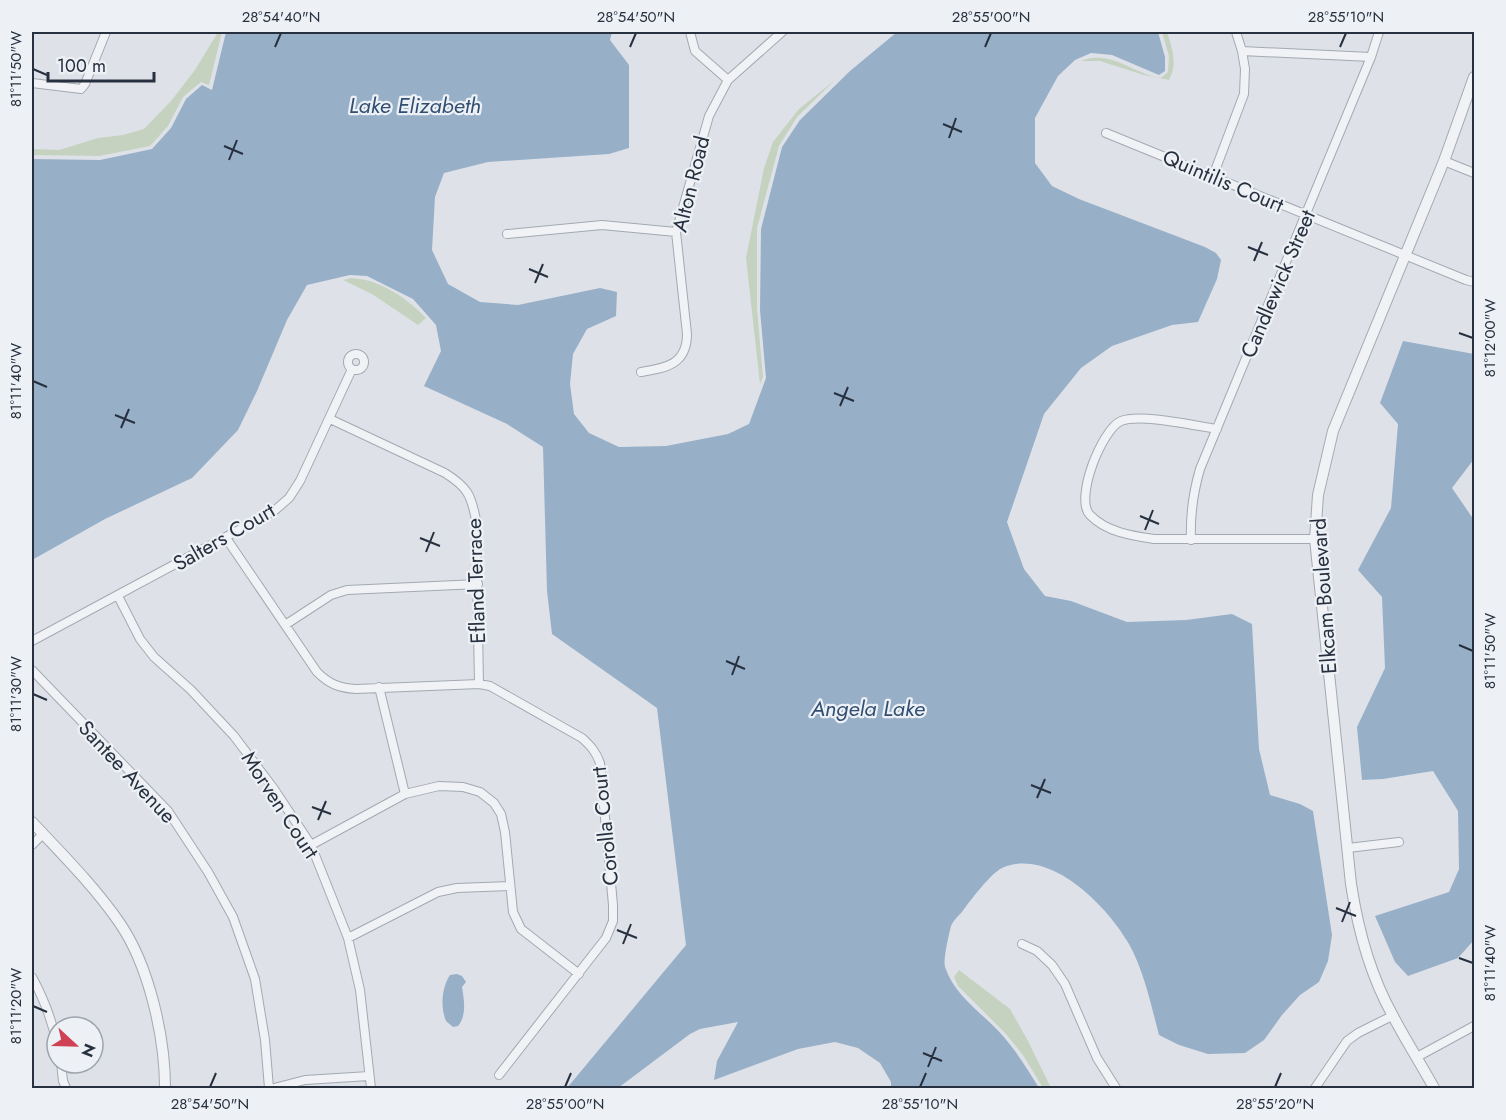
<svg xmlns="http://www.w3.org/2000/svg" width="1506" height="1120" font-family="Jost,sans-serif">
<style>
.green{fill:#c4d2bf}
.water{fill:#98afc8}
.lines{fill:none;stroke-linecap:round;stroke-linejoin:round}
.minor-casing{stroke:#a3a9b2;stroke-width:10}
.tertiary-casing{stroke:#a3a9b2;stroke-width:12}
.minor{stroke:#f1f2f6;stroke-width:8}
.tertiary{stroke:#f1f2f6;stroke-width:10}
.ticks{fill:none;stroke:#27303f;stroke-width:2}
.labels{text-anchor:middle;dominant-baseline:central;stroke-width:4.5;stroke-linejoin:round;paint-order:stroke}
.street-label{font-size:21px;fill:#27303f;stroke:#edf1f5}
.water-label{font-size:22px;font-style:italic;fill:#314e73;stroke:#edf1f5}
.neatline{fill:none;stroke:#27303f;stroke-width:2}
.ticks-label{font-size:15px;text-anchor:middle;fill:#27303f}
</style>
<rect width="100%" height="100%" fill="#dee2e8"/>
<path class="green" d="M218,32H222L209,85L201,82L183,97L168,126L150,146L99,156L32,155V149L59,150L98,138L123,135L144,129L171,101L195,70Z
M1162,32H1167C1172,48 1178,64 1169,80L1144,75L1100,61H1081C1111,49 1133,74 1161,78L1168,72L1169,56Z
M835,80L797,117L779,146L757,228V309L763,377L760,384L746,258L764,168L773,142L799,109Z
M351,278C379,279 407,298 426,318L418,325L372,294L343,280Z
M959,970L1010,1009L1028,1041L1051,1088H1043L1023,1055L1006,1034L958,986L954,977Z"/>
<path class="water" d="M226,32H612L610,40L629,65V148L609,154L488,162L444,173L435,197L432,250L448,284L480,302L518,305L600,288L617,292L616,316L587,329L573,354L570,384L574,414L589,433L619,447L666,446L728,434L749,424L766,378L760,310L761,229L782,147L800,120L850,71L897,32H1158L1165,57V71L1159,75L1112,55L1091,53L1075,60L1058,76L1035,118V163L1052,186L1079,199L1205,247L1216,253L1221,260L1217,279L1198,322L1172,325L1112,346L1081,368L1044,414L1007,522L1024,569L1045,596L1071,601L1127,622L1186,620L1232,614L1252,624L1259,749L1270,795L1300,804L1313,811L1332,935L1328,961L1319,982L1300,995L1282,1015L1264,1040L1245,1053L1208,1054L1179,1045L1159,1035C1151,1005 1144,971 1129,944C1107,906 1050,847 1002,868C990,874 970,901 962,912C958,916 953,921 951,926C949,934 943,960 945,967C955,997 983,1013 1003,1036C1017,1052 1028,1070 1039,1088H891V1082L880,1063L858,1048L835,1042L798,1049L714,1080L717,1061L738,1022L700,1029L690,1034L618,1088H567L686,945L657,708L552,634L547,591L543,447L507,424L424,386L441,351L436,325L413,299L367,276L350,275L307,285L287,320L257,391L238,430L192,478L105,519L32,560V159L100,160L152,149L171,128L186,99L202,85L212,90Z
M1403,341L1474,354V459L1452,488L1474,520V940L1458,958L1408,976L1395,962L1375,916L1449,892L1459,869L1458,811L1433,771L1383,779L1362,780L1357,727L1385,668L1382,597L1358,570L1391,508L1398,424L1380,403Z
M457,974L462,976L466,982L462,987C464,1000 467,1015 458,1026L453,1027L446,1021C440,1007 442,987 450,975Z"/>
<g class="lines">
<g class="minor-casing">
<path id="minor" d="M690,32L695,51L728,80
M1242,51L1371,57
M32,83L81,89L85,84L106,32
M1106,133L1466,280L1474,282
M1444,161L1474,173
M1213,176L1244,94L1245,69L1242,51L1236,32
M507,234L602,225L676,232
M348 362a8 8 0 1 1 16 0a8 8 0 1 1-16 0Z
M641,372C665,368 687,365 687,334L676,232L709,116L728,80L782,32
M330,419L445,473C467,487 471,494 476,520L479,684
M1217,429C1196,426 1140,413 1121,421C1102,429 1074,499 1090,515C1106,532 1133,536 1154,539H1315
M226,538L317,672C329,684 339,688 356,689L479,684L490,686L582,738C591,746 596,752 600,763L613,905V921L606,938L499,1075
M1191,540C1190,515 1193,493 1200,469L1371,57L1379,32
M118,596L140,639L154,657L191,690L234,736L274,789L311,845L348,938L360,990L371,1088
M285,625L331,595L347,590L478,584
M32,641L274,511L289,498L300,481L352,369
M32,670L168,811L208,872L233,917L255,979L265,1040L269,1088
M379,687L405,794
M32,845L43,834
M311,845L405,794L439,786L463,787L480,792L494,803L501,814L505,832L513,912L521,929L579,974
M1348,848L1399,842
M348,938L438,892L457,888L510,886
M1022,944L1037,951L1052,965L1065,984L1097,1058L1116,1088
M32,977C44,999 52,1020 57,1044
M1417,1057L1474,1026
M61,1063L63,1081L66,1088
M274,1088L305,1080L369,1076
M1315,1088L1347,1041L1358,1033L1392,1016"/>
</g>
<g class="tertiary-casing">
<path id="tertiary" d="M32,822C62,854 94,886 119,922C149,965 165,1037 165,1088
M1434,1088C1421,1064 1406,1041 1393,1016C1370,975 1358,930 1351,884L1315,539L1318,495L1333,431L1444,161L1474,77"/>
</g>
<use href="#minor" class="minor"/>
<use href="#tertiary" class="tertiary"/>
</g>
<path class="ticks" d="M275,47L281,33M630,47L636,33M985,47L991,33M1340,47L1346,33M33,69L47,75M943,124L962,132M949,138L956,118M224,146L243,154M229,160L237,140M1248,247L1268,255M1254,261L1262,242M529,269L548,277M535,283L543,264M1459,333L1473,338M33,381L47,387M834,393L854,401M840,406L848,387M115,415L135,423M121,428L129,409M1140,516L1159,524M1145,530L1153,510M420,538L440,546M426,552L434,532M1459,645L1473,651M726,661L745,669M732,675L739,656M33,694L47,700M1031,785L1051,793M1037,798L1045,779M312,807L331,814M318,820L326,801M1336,908L1356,916M1342,922L1350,902M617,930L637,938M623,944L631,924M1459,958L1473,963M33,1006L47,1012M923,1053L942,1061M928,1067L936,1047M210,1087L216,1073M565,1087L571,1073M920,1087L926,1073M1275,1087L1281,1073"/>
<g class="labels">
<g class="street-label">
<text transform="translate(1223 181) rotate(23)">Quintilis Court</text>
<text transform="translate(691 184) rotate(-76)">Alton Road</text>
<text transform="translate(1278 284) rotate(-67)">Candlewick Street</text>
<text transform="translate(224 537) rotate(-30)">Salters Court</text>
<text transform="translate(476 581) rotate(-92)">Efland Terrace</text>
<text transform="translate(1324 596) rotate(-94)">Elkcam Boulevard</text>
<text transform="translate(127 772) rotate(47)">Santee Avenue</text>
<text transform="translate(280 805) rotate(57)">Morven Court</text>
<text transform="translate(605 826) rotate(-96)">Corolla Court</text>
</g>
<g class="water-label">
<text x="415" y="105">Lake Elizabeth</text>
<text x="868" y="708">Angela Lake</text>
</g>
</g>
<rect width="1506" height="1120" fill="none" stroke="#edf1f5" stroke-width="66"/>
<g transform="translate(75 1045) rotate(112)"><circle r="28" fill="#edf1f5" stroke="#9ea4ac" stroke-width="1.5"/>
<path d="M0-4.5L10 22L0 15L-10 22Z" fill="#cf4155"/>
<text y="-9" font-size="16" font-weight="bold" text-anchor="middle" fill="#27303f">N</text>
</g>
<path d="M48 72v9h106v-9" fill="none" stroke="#27303f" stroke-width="3"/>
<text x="57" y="72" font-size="18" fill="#27303f" stroke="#edf1f5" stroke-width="4.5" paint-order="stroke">100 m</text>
<rect x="33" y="33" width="1440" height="1054" class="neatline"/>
<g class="ticks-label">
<text x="281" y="22">28°54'40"N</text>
<text x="636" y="22">28°54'50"N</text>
<text x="991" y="22">28°55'00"N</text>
<text x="1346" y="22">28°55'10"N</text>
<text transform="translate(16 69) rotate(-90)" y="5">81°11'50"W</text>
<text transform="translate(1490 338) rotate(-90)" y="5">81°12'00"W</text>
<text transform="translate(16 381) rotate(-90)" y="5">81°11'40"W</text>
<text transform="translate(1490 651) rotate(-90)" y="5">81°11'50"W</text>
<text transform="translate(16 694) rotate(-90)" y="5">81°11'30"W</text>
<text transform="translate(1490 963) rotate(-90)" y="5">81°11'40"W</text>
<text transform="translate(16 1006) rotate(-90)" y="5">81°11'20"W</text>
<text x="210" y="1109">28°54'50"N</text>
<text x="565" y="1109">28°55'00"N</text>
<text x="920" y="1109">28°55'10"N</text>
<text x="1275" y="1109">28°55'20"N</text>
</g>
</svg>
